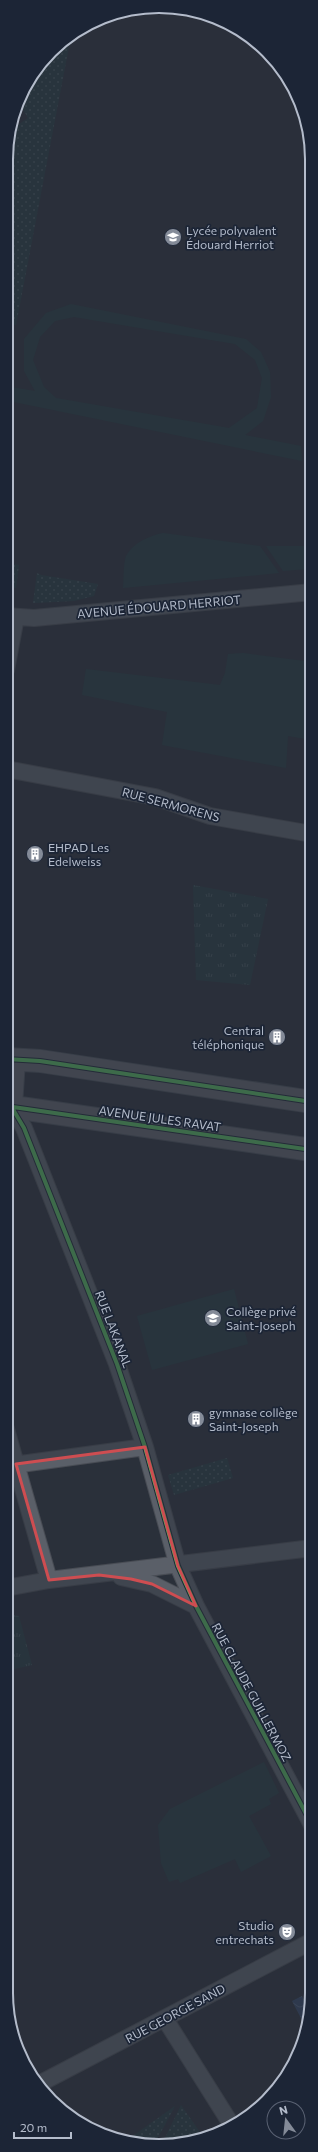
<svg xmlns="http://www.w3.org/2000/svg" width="318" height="2152" font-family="Commissioner,sans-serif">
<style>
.grass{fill:url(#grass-dots)}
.park{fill:url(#park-tufts)}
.garden{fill:#263b41;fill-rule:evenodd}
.water{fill:url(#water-waves)}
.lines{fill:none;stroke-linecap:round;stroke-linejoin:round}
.minor-casing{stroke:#484c54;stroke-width:18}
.primary-casing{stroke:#484d57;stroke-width:24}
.minor{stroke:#5a5f68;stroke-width:16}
.primary{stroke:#5d6169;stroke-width:22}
.cycleway-casing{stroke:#1c2536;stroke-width:6}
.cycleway{stroke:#56b35d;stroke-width:4}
.marked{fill:none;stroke:#ce4d51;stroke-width:3;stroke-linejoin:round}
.labels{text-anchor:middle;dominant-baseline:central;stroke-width:3.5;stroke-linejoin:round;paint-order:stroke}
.poi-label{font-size:12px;fill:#b4bccb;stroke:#1c2536;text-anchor:start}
.street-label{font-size:12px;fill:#b4bccb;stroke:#1c2536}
.rim{fill:none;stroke:#b4bccb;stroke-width:2}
</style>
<defs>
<pattern id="grass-dots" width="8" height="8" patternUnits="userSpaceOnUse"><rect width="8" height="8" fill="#263b41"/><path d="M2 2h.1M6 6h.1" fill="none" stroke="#43555b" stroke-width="1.8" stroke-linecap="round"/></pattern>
<pattern id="park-tufts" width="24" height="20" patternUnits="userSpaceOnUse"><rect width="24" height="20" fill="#263b41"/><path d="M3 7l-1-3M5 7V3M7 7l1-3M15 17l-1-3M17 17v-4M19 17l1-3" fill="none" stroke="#43555b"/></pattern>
<pattern id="water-waves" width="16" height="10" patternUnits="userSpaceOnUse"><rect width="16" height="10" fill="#344665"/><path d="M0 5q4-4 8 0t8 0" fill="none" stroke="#4f5f7a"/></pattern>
</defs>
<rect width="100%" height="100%" fill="#2a303a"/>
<path class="grass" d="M71,36L16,325L6,324V149L12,129L28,118L19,103C25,81 52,48 71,36Z
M6,563L19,565L16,588L6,586Z
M37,573L41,575L98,584L94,596L74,601L33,603Z
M227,1458L233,1478L174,1495L168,1475Z
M181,2105L204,2138L162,2144Z
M175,2106L154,2145L149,2146L127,2140Z"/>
<path class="park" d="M193,885L268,899L250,985L196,980Z
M6,1614L19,1616L32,1665L6,1671Z"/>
<path class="garden" d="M71,304L246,339L261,352L270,372L271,397L263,421L245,435L301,446L302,461L9,401L11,387L35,391L24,371V339L46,313ZM74,317L235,344L255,360L262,378L257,408L229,428L56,398L44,387L33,360L40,337L55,321Z
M163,533L260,546L279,573L123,588C124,579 123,565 126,556C133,543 149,536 163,533Z
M266,546H305L308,569L283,571Z
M243,653L312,662V740L288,736L286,768L162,745L167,712L82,695L86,669L220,685L225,673L228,654Z
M234,1289L248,1344L152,1370L137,1316Z
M264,1762L279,1793L269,1799L271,1804L249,1816L271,1856L241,1872L235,1859L180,1883L178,1879L169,1882L161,1863L158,1825L170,1809Z"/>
<path class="water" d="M302,1996L310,2011L307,2022L304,2024L292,2001Z"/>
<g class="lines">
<g class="minor-casing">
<path id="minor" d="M6,616L34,618L312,592
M6,670L16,617
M6,769L155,797L210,816L312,834
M11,1106L24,1128L117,1364L145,1447L178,1566L196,1606L312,1825
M6,1429L49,1580
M6,1466L145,1447
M121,1577L152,1584L196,1606
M6,1588L49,1580L312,1548
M165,2019L231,2124
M39,2084L312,1941"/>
</g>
<g class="primary-casing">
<path id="primary" d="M6,1059L40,1061L312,1102
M6,1106L312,1150
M11,1106L14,1060"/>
</g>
<use href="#minor" class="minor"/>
<use href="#primary" class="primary"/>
<g class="cycleway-casing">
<path id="cycleway" d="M6,1059L40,1061L312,1102
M6,1106L312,1150
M11,1106L24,1128L117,1364L145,1447L178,1566L196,1606L312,1825"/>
</g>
<use href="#cycleway" class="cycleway"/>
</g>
<path d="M0 0H318V2152H0ZM145,1447L178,1566L196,1606L152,1584L131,1579L99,1575L49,1580L16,1464Z" fill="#2a303a" fill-opacity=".55" fill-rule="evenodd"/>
<path class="marked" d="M145,1447L178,1566L196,1606L152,1584L131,1579L99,1575L49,1580L16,1464Z"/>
<defs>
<g id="school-disc" transform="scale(0.9)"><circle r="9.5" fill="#848b98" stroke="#1c2536"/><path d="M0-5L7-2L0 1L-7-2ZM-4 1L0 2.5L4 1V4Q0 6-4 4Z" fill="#fff"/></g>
<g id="building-disc" transform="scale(0.9)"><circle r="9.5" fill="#848b98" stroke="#1c2536"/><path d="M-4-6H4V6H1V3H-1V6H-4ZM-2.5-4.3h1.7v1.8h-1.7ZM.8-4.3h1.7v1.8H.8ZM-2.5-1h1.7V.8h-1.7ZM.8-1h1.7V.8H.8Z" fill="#fff"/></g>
<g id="theatre-disc" transform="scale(0.9)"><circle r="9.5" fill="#848b98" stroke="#1c2536"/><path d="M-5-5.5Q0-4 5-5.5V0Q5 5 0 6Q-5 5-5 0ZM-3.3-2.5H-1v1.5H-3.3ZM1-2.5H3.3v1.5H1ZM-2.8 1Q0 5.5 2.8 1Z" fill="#fff"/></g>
</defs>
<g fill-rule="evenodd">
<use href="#school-disc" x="173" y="237"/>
<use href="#building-disc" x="35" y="854"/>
<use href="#building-disc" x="277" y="1037"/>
<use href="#school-disc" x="213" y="1318"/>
<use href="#building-disc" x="196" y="1419"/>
<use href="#theatre-disc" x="287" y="1932"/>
</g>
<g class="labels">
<g class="poi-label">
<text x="186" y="230">Lycée polyvalent<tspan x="186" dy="14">Édouard Herriot</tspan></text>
<text x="48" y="847">EHPAD Les<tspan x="48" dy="14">Edelweiss</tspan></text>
<text x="264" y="1030" text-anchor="end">Central<tspan x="264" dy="14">téléphonique</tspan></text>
<text x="226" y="1311">Collège privé<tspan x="226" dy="14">Saint-Joseph</tspan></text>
<text x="209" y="1412">gymnase collège<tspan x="209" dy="14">Saint-Joseph</tspan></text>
<text x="274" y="1925" text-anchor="end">Studio<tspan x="274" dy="14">entrechats</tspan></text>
</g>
<g class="street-label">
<text transform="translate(159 606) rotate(-5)">AVENUE ÉDOUARD HERRIOT</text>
<text transform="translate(171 804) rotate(15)">RUE SERMORENS</text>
<text transform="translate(160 1118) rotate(8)">AVENUE JULES RAVAT</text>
<text transform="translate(114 1329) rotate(69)">RUE LAKANAL</text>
<text transform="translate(252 1692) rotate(62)">RUE CLAUDE GUILLERMOZ</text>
<text transform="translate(175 2013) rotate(-28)">RUE GEORGE SAND</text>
</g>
</g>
<path d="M0 0H318V2152H0ZM159 13H159A146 146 0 0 1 305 159V1993A146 146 0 0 1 159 2139H159A146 146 0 0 1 13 1993V159A146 146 0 0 1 159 13Z" fill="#1c2536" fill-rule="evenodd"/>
<path class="rim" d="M159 13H159A146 146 0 0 1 305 159V1993A146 146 0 0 1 159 2139H159A146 146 0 0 1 13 1993V159A146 146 0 0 1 159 13Z"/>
<g transform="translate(286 2120) rotate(345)"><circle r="19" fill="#1c2536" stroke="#596172"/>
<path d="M0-3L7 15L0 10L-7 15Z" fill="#848b98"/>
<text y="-6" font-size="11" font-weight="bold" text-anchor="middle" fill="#b4bccb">N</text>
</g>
<path d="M14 2132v6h57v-6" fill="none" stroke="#b4bccb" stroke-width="2"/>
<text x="20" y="2132" font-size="12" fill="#b4bccb" stroke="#1c2536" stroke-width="3" paint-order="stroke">20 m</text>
</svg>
